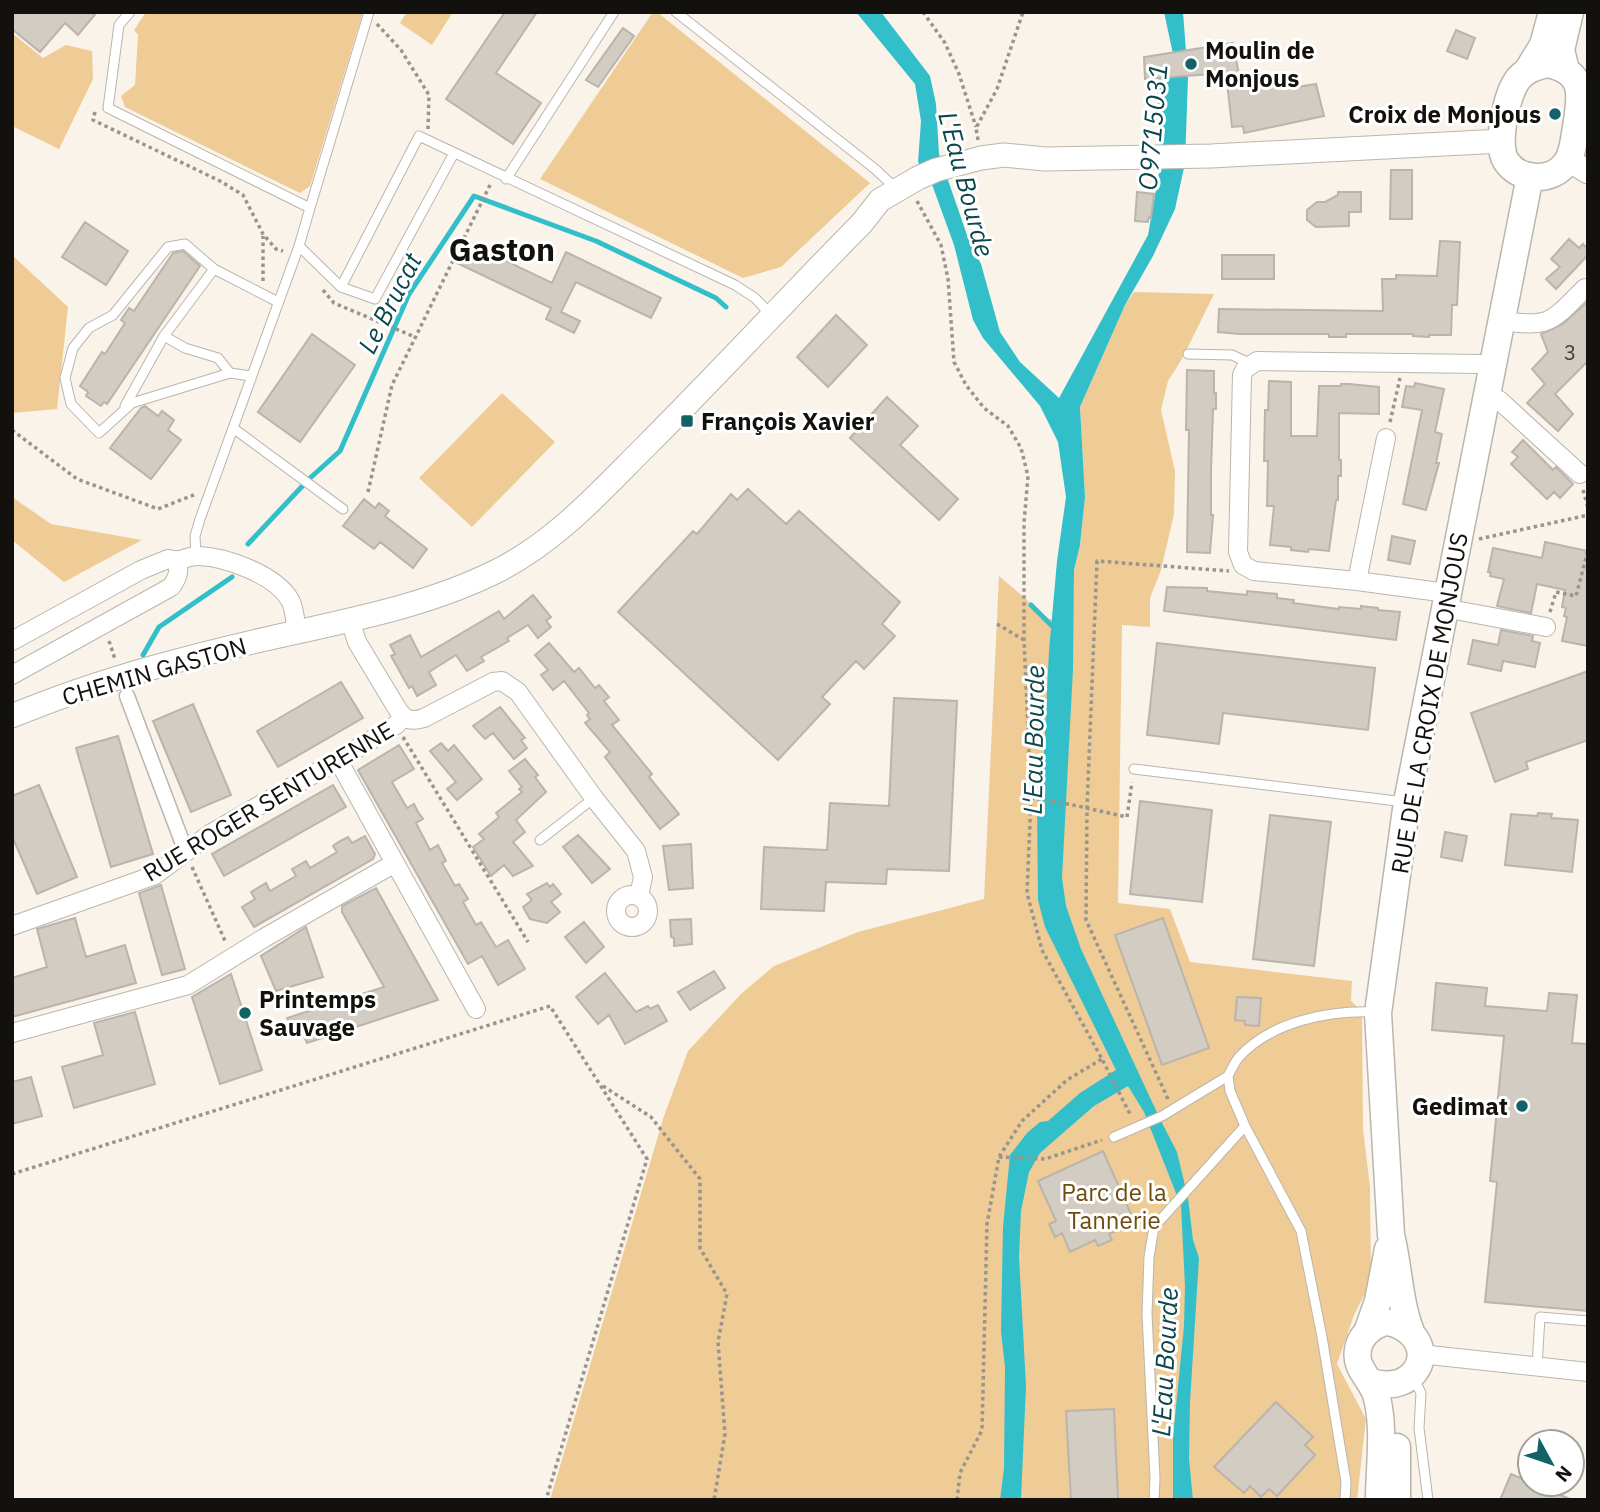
<svg xmlns="http://www.w3.org/2000/svg" width="1600" height="1512" font-family="'IBM Plex Sans',sans-serif">
<style>
.green{fill:#efcb96}
.water{fill:#33bfc9}
.lines{fill:none;stroke-linecap:round;stroke-linejoin:round}
.stream{stroke:#33bfc9;stroke-width:5}
.building{fill:#d2ccc3;stroke:#bab4ac;stroke-width:2}
.service-casing{stroke:#bbb5ac;stroke-width:11}
.pedestrian-casing{stroke:#bbb5ac;stroke-width:17}
.minor-casing{stroke:#bbb5ac;stroke-width:20}
.tertiary-casing{stroke:#bbb5ac;stroke-width:25}
.secondary-casing{stroke:#bbb5ac;stroke-width:29}
.path{stroke:#99958e;stroke-width:3.5;stroke-dasharray:3.5 3.5;stroke-linecap:butt}
.service{stroke:#fff;stroke-width:9}
.pedestrian{stroke:#fff;stroke-width:14}
.minor{stroke:#fff;stroke-width:18}
.tertiary{stroke:#fff;stroke-width:23}
.secondary{stroke:#fff;stroke-width:26}
.poi-dot{fill:#126268;stroke:#fff;stroke-width:2.5}
.labels{text-anchor:middle;dominant-baseline:central;stroke-width:6;stroke-linejoin:round;paint-order:stroke}
.number-label{font-size:21px;fill:#43403b}
.poi-label{font-size:24px;font-weight:bold;fill:#13110e;stroke:#fff;text-anchor:start}
.street-label{font-size:24px;fill:#13110e;stroke:#fff}
.park-label{font-size:24px;fill:#6e4c0d;stroke:#fff}
.water-label{font-size:26px;font-style:italic;fill:#0a474c;stroke:#fff}
.district-label{font-size:32px;font-weight:bold;fill:#13110e;stroke:#fff}
</style>
<rect width="100%" height="100%" fill="#f9f3ea"/>
<path class="green" d="M146,12H363L310,186L300,193L125,107L121,96L135,85L138,35L134,30Z
M407,12H453L432,45L400,23Z
M653,12H657L870,183L781,267L743,278L540,179Z
M12,33L43,58L66,45L92,51L93,79L59,149L12,126Z
M12,255L68,307L57,409L12,413Z
M1134,292L1214,294L1182,359L1168,381L1161,410L1175,471L1174,514L1161,570L1150,598V627L1122,625L1118,903L1170,909L1190,962L1352,981L1351,1001L1362,1011L1363,1129L1370,1187L1371,1282L1354,1315L1337,1364L1366,1419L1357,1500H550L664,1116L688,1051L741,994L774,966L858,932L984,899L999,576L1049,619H1073L1074,570L1080,545L1085,497L1080,407L1125,305Z
M502,393L555,442L472,527L419,478Z
M12,497L51,524L142,540L64,582L12,540Z"/>
<path class="water" d="M856,12H881L930,76L936,104L939,154L968,238L981,264L1000,332L1020,362L1059,398L1148,235L1161,161L1157,82L1173,54L1164,12H1183L1188,78L1185,163L1175,209L1153,256L1125,305L1080,407L1085,497L1080,545L1074,570L1073,669L1062,878L1066,906L1081,949L1160,1119L1177,1152L1188,1198L1193,1240L1199,1258L1190,1402L1189,1459L1193,1500H1173V1437L1184,1326L1185,1286L1181,1206L1144,1112L1128,1086L1094,1106L1040,1153L1029,1172L1021,1211L1019,1257L1026,1386L1021,1499L1000,1500L1004,1468L1005,1367L1001,1332L1003,1227L1010,1155L1027,1133L1040,1122L1048,1121L1080,1093L1116,1070L1045,927L1038,900L1037,803L1043,771L1049,651L1057,561L1066,497L1058,442L1040,406L983,338L973,320L954,245L930,179L918,162L921,121L915,84Z"/>
<g class="lines">
<path class="stream" d="M248,544L309,479L340,451L409,294L474,196L596,241L716,298L726,307
M1031,605L1056,630
M143,655L159,627L232,577"/>
</g>
<path class="building" d="M12,12H97L78,35L65,23L40,52L12,29Z
M505,12H537L496,73L541,103L513,144L446,99Z
M623,28L634,36L598,87L586,80Z
M1456,30L1475,38L1467,59L1447,51Z
M1233,43L1241,85L1288,76L1291,88L1316,84L1324,116L1244,133L1243,126L1232,127L1226,73L1145,79L1144,57Z
M1391,170H1412V219H1390Z
M1137,192L1154,194L1151,218L1149,217L1148,222L1135,221Z
M1338,192H1361V212H1349V226L1316,227L1307,220V210L1317,202H1325L1338,195Z
M85,222L128,251L106,285L62,257Z
M1569,239L1579,248L1583,244L1588,249V255L1556,289L1546,279L1560,267L1551,259Z
M1440,241L1460,242L1457,305H1452L1451,335H1429V337L1413,336V334H1346V337H1329V334H1240L1218,332L1219,309L1383,311L1382,279H1396V275L1437,276Z
M467,242L552,283L566,252L661,298L651,318L576,282L561,312L580,321L574,333L546,319L551,308L457,263Z
M183,251L200,266L107,404L104,402L101,406L86,396L88,392L80,386L102,352L105,354L125,323L121,320L129,308L134,311L173,253Z
M1222,255H1274V279H1222Z
M1588,301V361L1555,394L1573,414L1558,431L1527,403L1545,384L1532,369L1548,352L1541,334L1563,324Z
M836,315L867,345L828,387L797,357Z
M312,334L355,365L300,442L258,412Z
M1187,370L1214,371V393H1216V409H1213L1211,471V515H1213L1210,553L1187,552L1189,430H1186Z
M1269,381L1291,382V436H1317L1319,386H1341V384H1349L1379,387V414L1339,413V460H1341V476H1338V500H1336L1329,551L1309,549L1308,552L1299,551L1291,550V547L1270,545L1274,506H1267L1268,461H1264L1265,410H1268Z
M1415,383L1444,389L1435,432L1442,434L1436,463H1439L1426,510L1403,504L1422,410L1402,407L1406,386L1414,387Z
M887,397L918,426L900,445L958,499L939,520L850,438Z
M145,406L158,416L162,411L174,420L168,430L181,440L151,479L110,448L141,408Z
M1523,440L1553,470L1556,467L1573,484L1560,498L1554,492L1547,499L1511,464L1518,457L1512,452Z
M748,489L786,524L799,511L900,602L882,624L895,636L864,669L856,661L822,697L830,704L778,760L618,612L693,531L697,534L731,494L737,500Z
M364,499L375,508L379,503L389,511L385,516L427,549L413,568L380,542L374,549L343,526Z
M1392,536L1415,541L1410,564L1388,560Z
M1545,542L1588,551V646L1562,641L1567,617L1564,616L1566,608L1562,607L1565,590L1537,584L1531,613L1497,606L1504,579L1490,576L1491,573L1488,572L1493,548L1542,558Z
M1167,587L1207,588V591L1247,595V591L1277,594V598L1294,600L1293,603L1339,609V607L1361,609V606L1369,607L1378,608V610L1400,612L1396,640L1164,611Z
M533,595L551,617L546,621L551,627L538,638L528,625L507,638L509,641L481,657L484,661L467,671L456,655L429,672L436,685L417,696L412,686L409,688L391,656L395,654L390,645L410,635L421,657L499,611L504,619Z
M1501,630L1533,636L1532,641L1540,643L1535,667L1503,661L1501,671L1468,664L1473,640L1498,645Z
M549,643L574,672L579,668L595,688L599,685L609,697L604,701L619,720L612,725L652,774L649,777L679,814L660,829L605,757L610,752L585,723L590,719L587,715L589,713L564,681L553,690L541,675L548,670L535,655Z
M1157,643L1375,668L1368,730L1223,713L1219,744L1147,735Z
M1588,671V740L1526,762L1528,769L1495,782L1471,713Z
M341,682L363,718L278,767L257,731Z
M894,698L957,701L949,871L887,869L886,884L826,882L824,911L761,909L764,847L827,850L830,803L889,806Z
M193,704L231,795L191,812L153,721Z
M500,707L525,738L521,740L527,748L514,759L493,733L485,739L473,726Z
M118,736L153,854L111,867L76,748Z
M441,743L448,751L454,745L482,779L457,800L447,789L456,782L430,751Z
M399,745L414,769L392,782L407,808L414,804L418,812L423,819L416,823L430,850L438,845L446,861L442,863L455,886L459,884L468,899L463,902L476,925L481,922L496,947L508,940L525,969L498,985L482,956L468,964L358,770Z
M525,759L538,775L535,777L546,792L516,820L525,832L513,842L533,866L513,876L504,865L491,876L473,847L484,839L479,834L499,817L496,813L522,792L519,789L522,787L509,771Z
M39,785L77,877L37,894L12,836V796Z
M333,785L346,807L224,876L212,854Z
M1140,801L1212,810L1202,902L1130,894Z
M1538,813L1552,814L1551,818L1578,820L1572,872L1505,865L1511,814L1537,816Z
M1270,815L1331,822L1314,966L1253,959Z
M1445,832L1467,836L1462,861L1441,857Z
M578,835L610,869L592,883L563,847Z
M365,836L375,854L373,859L254,927L242,907L255,899L251,892L266,883L270,891L296,876L292,869L306,861L310,868L337,852L333,846L340,841L348,837L352,843Z
M691,844L693,888L669,890L663,846Z
M547,883L550,887L553,884L561,894L551,902L560,912L547,923L530,919L523,907L532,900L527,894Z
M161,885L185,969L162,975L139,893Z
M376,888L438,1000L307,1043L304,1036L297,1038L287,1018L384,987L342,912V906Z
M75,918L86,957L125,945L136,983L12,1017V978L47,967L37,929Z
M1163,918L1209,1048L1162,1065L1115,935Z
M691,919L692,944L674,946V938L671,937L670,920Z
M584,922L604,947L586,963L565,937Z
M306,927L323,977L276,991L261,956Z
M714,971L725,988L690,1010L678,992Z
M605,973L636,1012L648,1006L650,1009L658,1005L667,1021L625,1044L609,1015L598,1024L576,997Z
M231,974L262,1070L220,1084L192,997Z
M1436,983L1487,988L1485,1006L1547,1011L1549,993L1577,995L1572,1043L1588,1044V1311L1485,1302L1497,1182L1490,1181L1504,1036L1432,1030Z
M1237,997L1261,998L1259,1026L1245,1025V1021L1235,1020Z
M135,1012L155,1084L74,1108L62,1067L103,1055L94,1023Z
M31,1077L42,1116L12,1124V1082Z
M1103,1151L1135,1223L1109,1234L1112,1240L1098,1246L1095,1240L1070,1252L1062,1233L1055,1237L1049,1224L1056,1221L1038,1181Z
M1276,1402L1313,1437L1305,1445L1315,1455L1277,1496L1269,1489L1261,1497L1250,1486L1244,1493L1214,1467Z
M1114,1409L1118,1500H1071L1066,1411Z
M1511,1474L1530,1482V1484H1536L1572,1500H1500Z"/>
<g class="lines">
<g class="service-casing">
<path id="service" d="M130,12L119,25L108,108L310,208L299,246L341,287L419,136L735,285L755,298L771,315
M676,12L875,169L889,182L893,190
M506,179L614,12
M310,208L369,12
M341,287L375,299L454,153
M164,336L214,269
M1188,354L1232,355L1251,364
M251,376L230,373L132,403L99,433L71,404L65,378L73,348L89,328L113,315L168,247L185,244L214,269L278,302
M125,406L164,336L185,348L218,358L230,373
M233,428L343,509
M196,556L195,536L200,519L299,246
M1134,769L1405,802
M540,840L594,798
M1114,1137L1162,1116L1228,1076
M1537,1366L1540,1317L1588,1321
M1413,1377L1421,1393L1419,1428L1428,1500
M1154,1500L1155,1478L1147,1314L1149,1257L1154,1227L1245,1126
M1345,1500L1346,1482L1322,1337L1301,1231L1245,1126L1230,1091L1228,1076C1231,1070 1235,1062 1239,1057C1272,1021 1330,1010 1376,1012"/>
</g>
<g class="pedestrian-casing">
<path id="pedestrian" d="M127,696L186,852"/>
</g>
<g class="minor-casing">
<path id="minor" d="M1503,321C1551,328 1552,321 1585,288
M1488,397L1499,400L1580,474
M1357,581L1386,438
M1447,593L1357,581L1254,571L1243,565L1238,552L1242,375L1245,369L1257,361L1481,364L1493,367
M1444,608L1546,627
M350,620L357,642L398,710C405,720 411,722 424,718L493,682L502,681L518,692L594,798L636,851L643,877L639,896
M12,641L141,570L168,559C185,563 185,555 199,556C226,557 276,575 290,600C295,609 295,622 297,632
M12,675L171,587C177,579 180,572 177,562
M395,863L476,1009
M616 911a16 16 0 1 1 32 0a16 16 0 1 1-32 0Z
M12,926L155,875L210,834L338,760L396,725L403,717
M12,1033L188,985L264,938L395,863L338,760
M1420,1354L1588,1372"/>
</g>
<g class="tertiary-casing">
<path id="tertiary" d="M1568,160L1588,172
M12,716C103,678 201,653 297,632C365,617 436,602 499,570C556,541 600,492 644,448C718,374 789,297 862,223L880,200L918,178L936,170L981,158L1004,155L1045,159L1211,156L1502,141"/>
</g>
<g class="secondary-casing">
<path id="secondary" d="M1548,64C1586,72 1581,96 1576,127C1574,138 1573,154 1566,163C1552,183 1519,181 1506,161C1495,144 1507,92 1519,78C1527,69 1537,66 1548,64Z
M1566,70L1561,50L1570,12
M1527,71L1543,45L1552,12
M1367,1332L1378,1301L1388,1249
M1411,1332C1399,1301 1399,1267 1391,1235L1378,1013L1407,802L1530,176
M1371,1382C1415,1396 1440,1349 1402,1327C1396,1324 1389,1321 1382,1323C1370,1327 1359,1338 1358,1350C1354,1369 1373,1380 1377,1398C1385,1430 1379,1467 1379,1500
M1397,1447V1500"/>
</g>
<path class="path" d="M923,12L945,43L959,74L976,127
M377,24L401,50L429,95L428,129
M95,112L93,120L220,181L243,195L263,234L276,249L283,251
M978,140L976,128L997,89L1023,12
M917,201L941,245L948,279L954,362L966,385L984,408L1008,426L1021,448L1028,476L1024,523V640L1031,798L1027,893L1042,950L1102,1059L1131,1116
M263,281V236
M323,290L334,303L415,337
M1390,422L1400,378
M12,430L77,479L158,509L196,494
M1583,490L1588,508
M368,492L392,385L491,183
M1479,539L1588,515
M1550,612L1556,592L1576,596L1588,550
M997,624L1024,640
M109,641L115,659
M403,737L528,942
M1031,798L1073,805L1127,817L1132,782
M192,867L226,943
M603,1086L651,1117L700,1179V1248L727,1294L718,1342L725,1434L714,1500
M1168,1099L1086,920L1087,808L1097,561L1229,571
M999,1157L1045,1159L1102,1140
M12,1174L550,1006L647,1159L546,1500
M957,1500L960,1473L982,1430L987,1224L999,1157L1022,1121L1067,1080L1102,1059"/>
<use href="#service" class="service"/>
<use href="#pedestrian" class="pedestrian"/>
<use href="#minor" class="minor"/>
<use href="#tertiary" class="tertiary"/>
<use href="#secondary" class="secondary"/>
</g>
<g class="poi-dot">
<circle cx="1191" cy="64" r="7"/>
<circle cx="1555" cy="114" r="7"/>
<rect x="680" y="414" width="14" height="14" rx="3.5"/>
<circle cx="245" cy="1013" r="7"/>
<circle cx="1522" cy="1106" r="7"/>
</g>
<g class="labels">
<g class="number-label">
<text x="1570" y="352">3</text>
</g>
<g class="poi-label">
<text x="1205" y="50">Moulin de<tspan x="1205" dy="28">Monjous</tspan></text>
<text x="1541" y="114" text-anchor="end">Croix de Monjous</text>
<text x="701" y="421">François Xavier</text>
<text x="259" y="999">Printemps<tspan x="259" dy="28">Sauvage</tspan></text>
<text x="1508" y="1106" text-anchor="end">Gedimat</text>
</g>
<g class="street-label">
<text transform="translate(154 671) rotate(-16)">CHEMIN GASTON</text>
<text transform="translate(1429 703) rotate(-80)">RUE DE LA CROIX DE MONJOUS</text>
<text transform="translate(268 801) rotate(-31)">RUE ROGER SENTURENNE</text>
</g>
<g class="park-label">
<text x="1114" y="1192">Parc de la<tspan x="1114" dy="28">Tannerie</tspan></text>
</g>
<g class="water-label">
<text transform="translate(1152 127) rotate(-85)">O9715031</text>
<text transform="translate(967 184) rotate(75)">L'Eau Bourde</text>
<text transform="translate(389 303) rotate(-63)">Le Brucat</text>
<text transform="translate(1033 740) rotate(-89)">L'Eau Bourde</text>
<text transform="translate(1164 1362) rotate(-87)">L'Eau Bourde</text>
</g>
<g class="district-label">
<text x="502" y="249">Gaston</text>
</g>
</g>
<rect width="1600" height="1512" fill="none" stroke="#13110e" stroke-width="28"/>
<g transform="translate(1551 1463) rotate(130)"><circle r="33" fill="#ffffff" stroke="#a1a09f" stroke-width="2"/>
<path d="M0-5L12 26L0 18L-12 26Z" fill="#126268"/>
<text y="-10" font-size="19" font-weight="bold" text-anchor="middle" fill="#13110e">N</text>
</g>
</svg>
